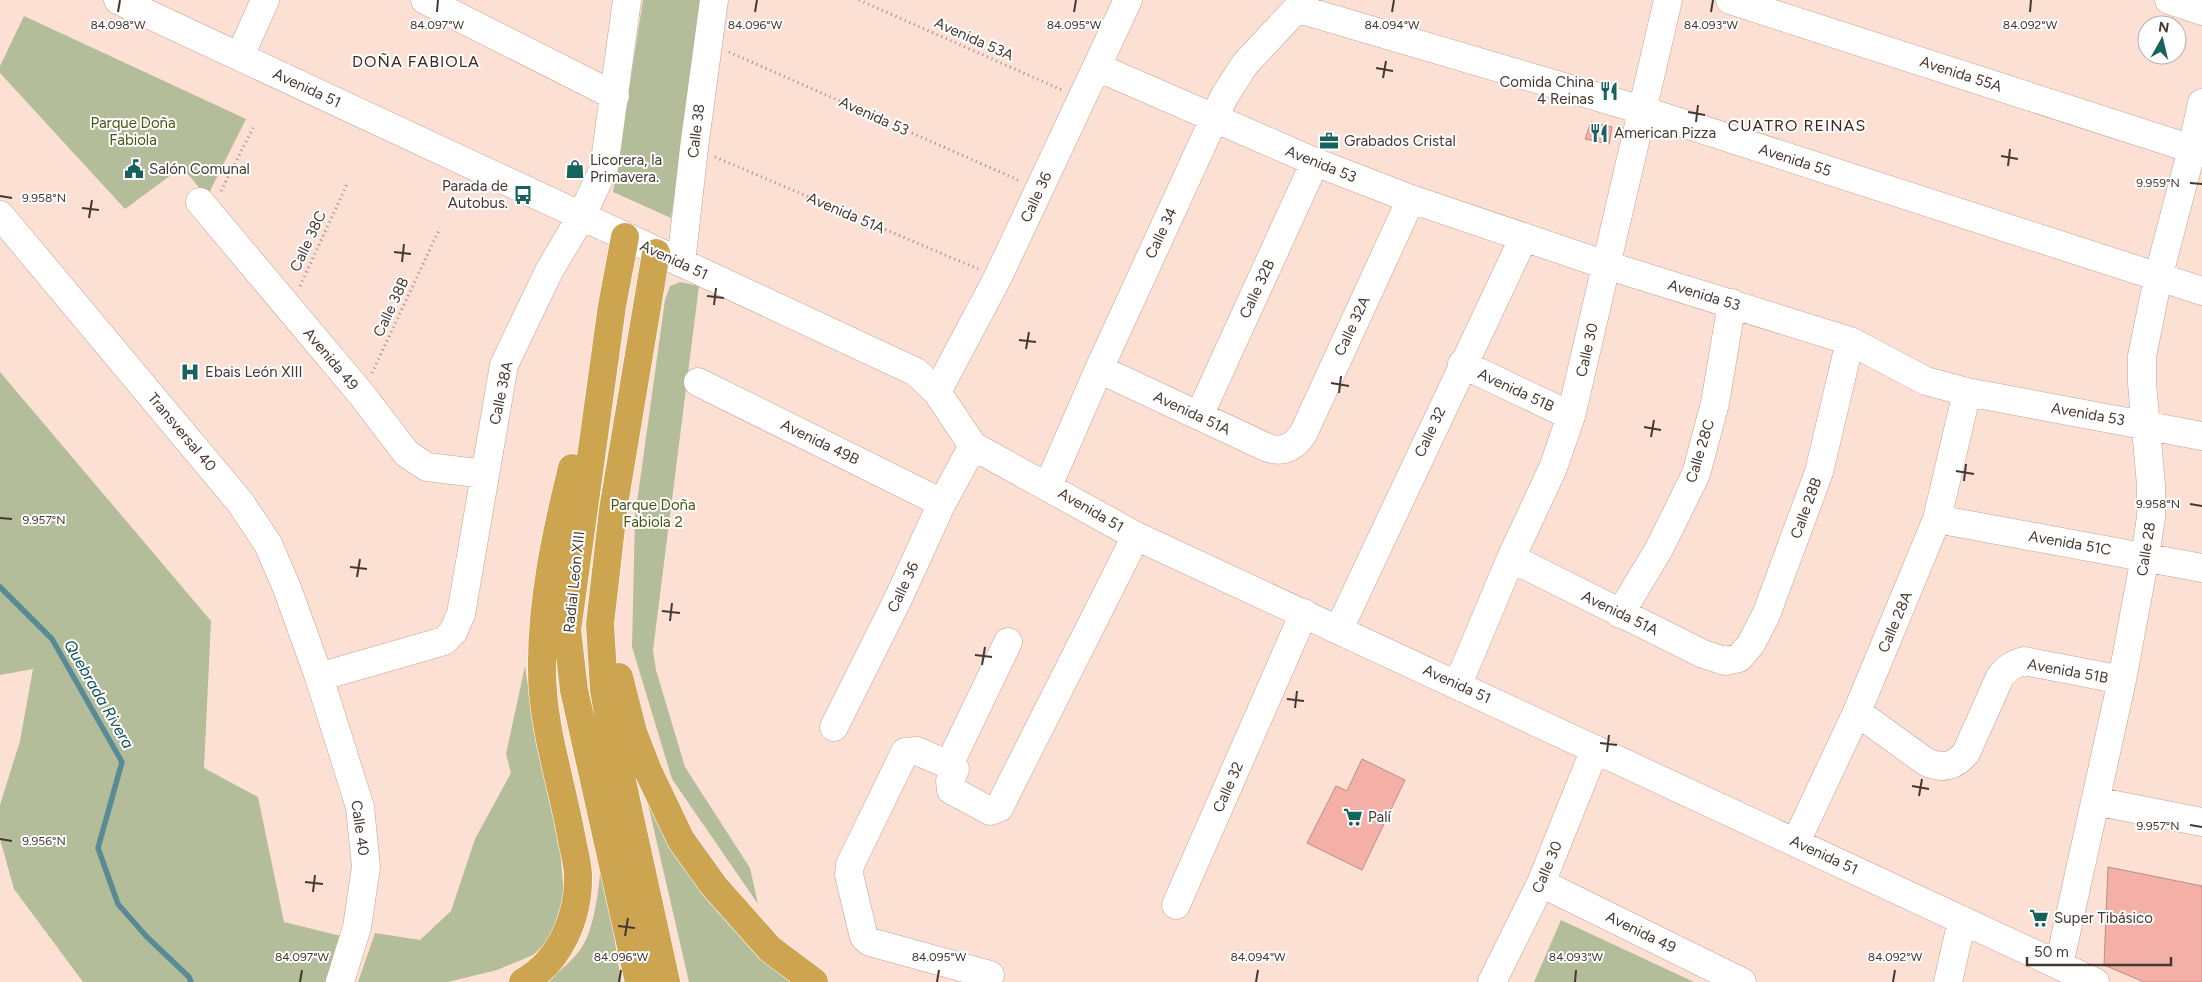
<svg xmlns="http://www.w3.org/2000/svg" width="2202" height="982" font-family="Figtree,sans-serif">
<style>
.green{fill:#b4bd99}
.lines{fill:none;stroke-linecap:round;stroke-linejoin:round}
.stream{stroke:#598b96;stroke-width:5.5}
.building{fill:#f4b0a7;stroke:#b4908b}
.minor-casing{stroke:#c2a193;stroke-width:29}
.highway-casing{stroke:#fff;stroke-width:29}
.path{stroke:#9f8a81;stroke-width:3;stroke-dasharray:1 4;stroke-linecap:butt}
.minor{stroke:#fff;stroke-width:28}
.highway{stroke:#cda550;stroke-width:28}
.ticks{fill:none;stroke:#453831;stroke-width:2}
.labels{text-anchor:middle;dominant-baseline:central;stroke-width:4;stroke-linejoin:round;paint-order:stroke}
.street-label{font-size:15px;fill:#453831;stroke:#fff}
.poi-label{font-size:15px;fill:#453831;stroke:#fff;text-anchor:start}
.park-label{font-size:15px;fill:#4b5614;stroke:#fff}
.neighbourhood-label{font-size:16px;letter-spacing:1px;fill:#40261a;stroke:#fff}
.water-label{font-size:16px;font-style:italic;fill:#0a4f5d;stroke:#fff}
.ticks-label{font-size:12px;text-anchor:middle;fill:#453831;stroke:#fff;stroke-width:4;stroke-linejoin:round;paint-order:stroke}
</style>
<rect width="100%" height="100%" fill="#fce0d4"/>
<path class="green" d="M643,0H706L671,218L613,192Z
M24,16L246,119L207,197L182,167L125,209L0,73V66Z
M680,282L699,286L653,650L656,670L685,767L750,868L758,904L672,779L632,647L635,517L665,300L670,286Z
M0,372L211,621L204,768L258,797L284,922L341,936L325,982H83L14,889L0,839V805L20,741L33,669L0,675Z
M525,666L531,706L558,826L564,895L553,936L533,955L497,970L448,982H358L375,933L420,940L451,911L475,839L511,773L506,754Z
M642,778L706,898L805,982H689Z
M602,857L621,982H546C559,971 573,961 582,947C596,926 599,882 602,857Z
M1561,920L1694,982H1534Z"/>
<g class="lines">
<path class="stream" d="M0,587L52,639L122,762L98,848L118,904L146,936L189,977L191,982"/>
</g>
<path class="building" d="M1591,122L1612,127L1609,144L1585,139Z
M1362,759L1405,780L1362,870L1307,843L1336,786L1347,791Z
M2108,867L2202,886V982H2144L2104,965Z"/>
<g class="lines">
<g class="minor-casing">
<path id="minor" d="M118,0L916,372L937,392L973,446L1136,536L2095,982
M425,0L615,96
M1730,0L2192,149
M2169,0L2202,11
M1299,9L1642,110L2202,291
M240,56L265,0
M1097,67L1315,162L1411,199L1606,265L1850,341L1926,381L1967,392L2202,436
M200,202L362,395L407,454L427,467L485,474
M0,215L240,502L268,544L287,588L319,677L360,807L366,867L357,927L340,982
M681,263L694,148L714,0
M1462,364L1571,416
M1099,369L1268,448C1284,453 1296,446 1304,432L1411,199
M698,382L942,503
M937,392L998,277L1128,0
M1199,416L1315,162
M1048,486L1099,369L1224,97L1245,64L1305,0
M1937,519L2202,568
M1511,558L1703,654L1725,661L1739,658L1751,644L1766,615L1819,472L1850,341
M1620,614L1659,549L1696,474L1715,403L1732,303
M1339,629L1524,237
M1008,642L949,765L955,769L950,781L951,790L990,811L999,808L1136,536
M319,677L444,641L453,632L461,614L504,365L549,271L581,217L604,168L627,0
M1458,684L1511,558L1553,468L1571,416L1668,0
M1857,712L1926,762C1943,769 1954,767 1966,753L2000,677C2007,668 2013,664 2024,661L2122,680
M834,727L898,599L942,503L973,446
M949,765L917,751L905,752L850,865L849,875L864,937L870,942L990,975
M2095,801L2202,822
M1796,842L1857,712L1937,519L1967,392
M1541,883L1742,982
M1176,905L1304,613
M2059,965L2122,680L2145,557L2151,517V485L2142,383V356L2158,278L2192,149L2202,103
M1492,982L1541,883L1595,749
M1948,982L1962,920"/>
</g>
<g class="highway-casing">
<path id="highway" d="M625,237L612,306L567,630L574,690L639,982
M656,253L613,510L600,624L604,690L611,731L666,982
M619,677L633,732L648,771L681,840L714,886L770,949L814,982
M523,982C560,962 579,916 578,876C578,862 573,848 571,835C561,780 542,726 542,670C541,603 556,533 572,468"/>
</g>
<path class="path" d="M859,0L1062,90
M729,52L1018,180
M715,157L978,269
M221,191L253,128
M300,286L348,182
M372,373L440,228"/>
<use href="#minor" class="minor"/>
<use href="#highway" class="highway"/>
</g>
<path class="ticks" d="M118,12L120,0M437,12L438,0M755,12L757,0M1074,12L1076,0M1392,12L1394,0M1711,12L1713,0M2030,12L2031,0M1376,68L1393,71M1383,78L1386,61M1688,112L1705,115M1696,122L1698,105M2001,156L2018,159M2008,166L2010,149M2190,183L2202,184M0,196L12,198M82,208L99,210M89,218L92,200M394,252L411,254M402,262L404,244M707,296L724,298M714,305L716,288M1019,340L1036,342M1026,349L1029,332M1331,383L1349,386M1339,393L1341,376M1644,427L1661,430M1651,437L1654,420M1956,471L1974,474M1964,481L1966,464M2190,504L2202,506M0,518L12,519M350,567L367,569M357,577L360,559M662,611L680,613M670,621L672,603M975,655L992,657M982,665L985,647M1287,699L1304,701M1295,708L1297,691M1600,743L1617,745M1607,752L1609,735M1912,786L1929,789M1919,796L1922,779M2190,825L2202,827M0,839L12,841M305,882L323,884M313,892L315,875M618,926L635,928M625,936L628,918M300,982L302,970M619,982L621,970M937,982L939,970M1256,982L1258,970M1575,982L1576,970M1893,982L1895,970"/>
<defs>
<g id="restaurant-bare" transform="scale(1.5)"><path d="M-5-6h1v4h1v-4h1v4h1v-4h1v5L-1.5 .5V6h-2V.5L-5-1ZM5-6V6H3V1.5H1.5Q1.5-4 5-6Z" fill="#16635d" stroke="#fff" stroke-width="2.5" paint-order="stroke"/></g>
<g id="office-bare" transform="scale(1.5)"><path d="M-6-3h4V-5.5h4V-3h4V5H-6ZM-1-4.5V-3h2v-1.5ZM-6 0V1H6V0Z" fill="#16635d" stroke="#fff" stroke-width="2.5" paint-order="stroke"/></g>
<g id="civic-bare" transform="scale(1.5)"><path d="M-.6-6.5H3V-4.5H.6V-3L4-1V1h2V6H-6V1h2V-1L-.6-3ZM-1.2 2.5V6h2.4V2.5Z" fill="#16635d" stroke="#fff" stroke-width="2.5" paint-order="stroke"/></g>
<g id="shop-bare" transform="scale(1.5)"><path d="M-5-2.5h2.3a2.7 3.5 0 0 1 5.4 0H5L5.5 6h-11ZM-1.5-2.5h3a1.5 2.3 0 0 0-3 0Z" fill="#16635d" stroke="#fff" stroke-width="2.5" paint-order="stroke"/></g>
<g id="bus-bare" transform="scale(1.5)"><path d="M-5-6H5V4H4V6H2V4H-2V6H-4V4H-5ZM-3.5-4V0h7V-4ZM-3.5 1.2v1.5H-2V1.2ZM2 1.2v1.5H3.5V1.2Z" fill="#16635d" stroke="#fff" stroke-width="2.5" paint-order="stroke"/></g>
<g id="hospital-bare" transform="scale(1.5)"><path d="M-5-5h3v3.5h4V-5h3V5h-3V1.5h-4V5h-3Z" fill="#16635d" stroke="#fff" stroke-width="2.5" paint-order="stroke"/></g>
<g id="supermarket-bare" transform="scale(1.5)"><path d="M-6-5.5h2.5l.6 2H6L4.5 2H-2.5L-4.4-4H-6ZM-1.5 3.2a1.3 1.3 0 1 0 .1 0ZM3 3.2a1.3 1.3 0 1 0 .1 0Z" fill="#16635d" stroke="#fff" stroke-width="2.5" paint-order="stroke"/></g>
</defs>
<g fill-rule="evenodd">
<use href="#restaurant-bare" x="1609" y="91"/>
<use href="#restaurant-bare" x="1599" y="133"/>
<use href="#office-bare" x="1329" y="141"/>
<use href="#civic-bare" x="134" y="169"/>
<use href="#shop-bare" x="575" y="169"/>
<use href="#bus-bare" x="523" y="195"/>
<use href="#hospital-bare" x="190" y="372"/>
<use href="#supermarket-bare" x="1353" y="817"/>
<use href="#supermarket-bare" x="2039" y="918"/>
</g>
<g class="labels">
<g class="street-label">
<text transform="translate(974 39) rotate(24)">Avenida 53A</text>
<text transform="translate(1961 74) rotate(18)">Avenida 55A</text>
<text transform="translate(307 88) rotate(25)">Avenida 51</text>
<text transform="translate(874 116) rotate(24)">Avenida 53</text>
<text transform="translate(696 131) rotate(-83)">Calle 38</text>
<text transform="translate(1795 160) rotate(18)">Avenida 55</text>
<text transform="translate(1321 164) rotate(22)">Avenida 53</text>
<text transform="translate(1036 197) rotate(-65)">Calle 36</text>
<text transform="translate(846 213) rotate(23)">Avenida 51A</text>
<text transform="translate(1161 233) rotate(-65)">Calle 34</text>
<text transform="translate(308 241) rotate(-65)">Calle 38C</text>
<text transform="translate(674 260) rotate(25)">Avenida 51</text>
<text transform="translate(1257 289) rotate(-65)">Calle 32B</text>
<text transform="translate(1704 295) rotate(17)">Avenida 53</text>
<text transform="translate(391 307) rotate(-65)">Calle 38B</text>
<text transform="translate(1352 326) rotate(-65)">Calle 32A</text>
<text transform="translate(1587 350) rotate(-77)">Calle 30</text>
<text transform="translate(331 359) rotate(50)">Avenida 49</text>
<text transform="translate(1516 390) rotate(25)">Avenida 51B</text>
<text transform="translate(501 393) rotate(-78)">Calle 38A</text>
<text transform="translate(1192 413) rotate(25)">Avenida 51A</text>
<text transform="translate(2088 414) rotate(10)">Avenida 53</text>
<text transform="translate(182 432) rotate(50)">Transversal 40</text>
<text transform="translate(1430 432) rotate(-65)">Calle 32</text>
<text transform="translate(820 442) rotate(26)">Avenida 49B</text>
<text transform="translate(1700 451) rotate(-73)">Calle 28C</text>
<text transform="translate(1806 508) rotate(-70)">Calle 28B</text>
<text transform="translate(1091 510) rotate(30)">Avenida 51</text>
<text transform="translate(2070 543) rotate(10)">Avenida 51C</text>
<text transform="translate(2146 549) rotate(-81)">Calle 28</text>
<text transform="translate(574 582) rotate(-84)">Radial León XIII</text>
<text transform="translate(903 587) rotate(-65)">Calle 36</text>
<text transform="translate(1620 613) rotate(26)">Avenida 51A</text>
<text transform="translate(1895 622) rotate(-67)">Calle 28A</text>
<text transform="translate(2068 671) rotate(10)">Avenida 51B</text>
<text transform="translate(1457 684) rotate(25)">Avenida 51</text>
<text transform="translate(1228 787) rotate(-66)">Calle 32</text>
<text transform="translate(360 828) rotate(82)">Calle 40</text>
<text transform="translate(1824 855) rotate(25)">Avenida 51</text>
<text transform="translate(1547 867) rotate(-67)">Calle 30</text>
<text transform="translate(1641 932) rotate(26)">Avenida 49</text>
</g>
<g class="poi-label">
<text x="1594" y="82" text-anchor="end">Comida China<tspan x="1594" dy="17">4 Reinas</tspan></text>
<text x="1614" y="133">American Pizza</text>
<text x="1344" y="141">Grabados Cristal</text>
<text x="590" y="160">Licorera, la<tspan x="590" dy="17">Primavera.</tspan></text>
<text x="149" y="169">Salón Comunal</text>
<text x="508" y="186" text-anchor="end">Parada de<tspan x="508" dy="17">Autobus.</tspan></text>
<text x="205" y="372">Ebais León XIII</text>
<text x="1368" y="817">Palí</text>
<text x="2054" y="918">Super Tibásico</text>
</g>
<g class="park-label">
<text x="133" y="123">Parque Doña<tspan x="133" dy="17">Fabiola</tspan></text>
<text x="653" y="505">Parque Doña<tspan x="653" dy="17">Fabiola 2</tspan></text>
</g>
<g class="neighbourhood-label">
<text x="416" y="61">DOÑA FABIOLA</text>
<text x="1797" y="125">CUATRO REINAS</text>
</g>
<g class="water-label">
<text transform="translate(99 694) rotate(60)">Quebrada Rivera</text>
</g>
</g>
<g class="ticks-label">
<text x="118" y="29">84.098°W</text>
<text x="437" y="29">84.097°W</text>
<text x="755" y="29">84.096°W</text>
<text x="1074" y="29">84.095°W</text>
<text x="1392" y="29">84.094°W</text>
<text x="1711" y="29">84.093°W</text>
<text x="2030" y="29">84.092°W</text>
<text x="2158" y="187">9.959°N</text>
<text x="44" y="202">9.958°N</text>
<text x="2158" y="508">9.958°N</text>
<text x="44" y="524">9.957°N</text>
<text x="2158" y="830">9.957°N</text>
<text x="44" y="845">9.956°N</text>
<text x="302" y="961">84.097°W</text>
<text x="621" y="961">84.096°W</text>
<text x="939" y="961">84.095°W</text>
<text x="1258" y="961">84.094°W</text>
<text x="1576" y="961">84.093°W</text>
<text x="1895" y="961">84.092°W</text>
</g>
<g transform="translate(2162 40) rotate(8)"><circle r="24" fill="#ffffff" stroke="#b5afad"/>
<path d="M0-4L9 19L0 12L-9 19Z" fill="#16635d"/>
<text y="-8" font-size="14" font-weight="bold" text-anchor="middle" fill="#453831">N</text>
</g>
<path d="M2027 957v8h144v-8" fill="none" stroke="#453831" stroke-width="2.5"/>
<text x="2034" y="957" font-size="15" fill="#453831" stroke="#ffffff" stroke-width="4" paint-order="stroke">50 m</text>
</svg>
